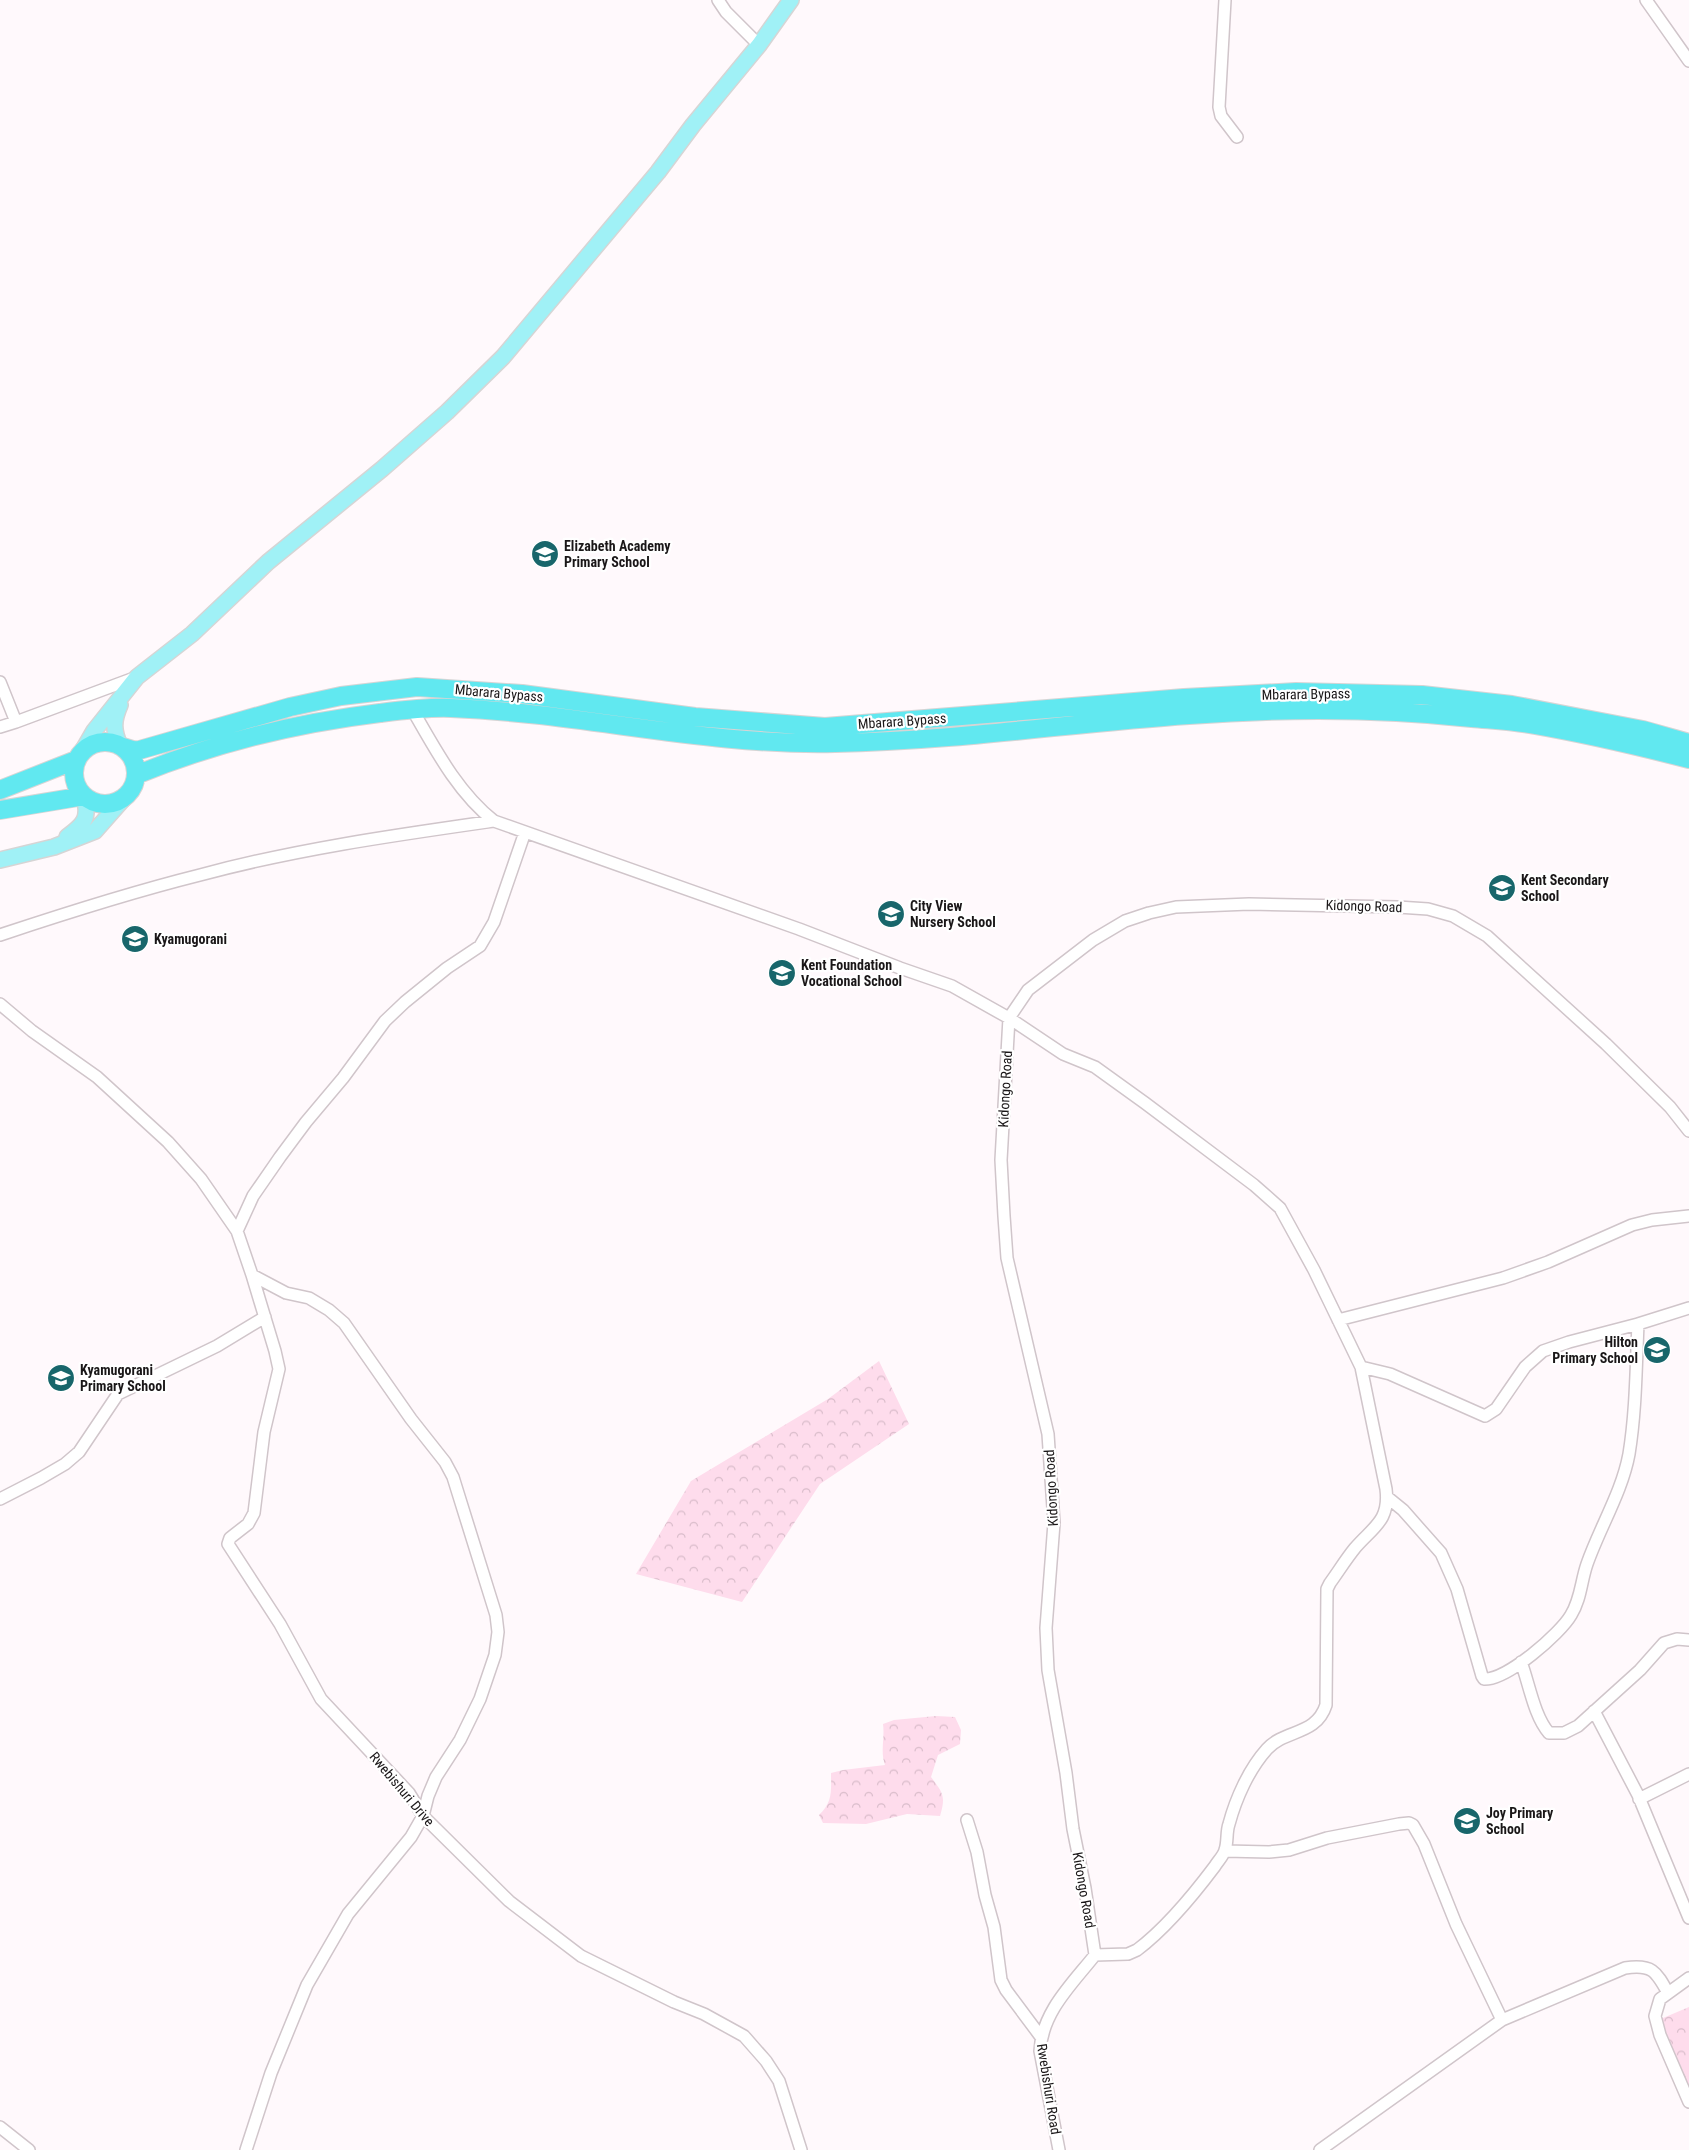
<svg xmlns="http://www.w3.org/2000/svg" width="1689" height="2150" font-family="'Roboto Condensed',sans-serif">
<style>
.forest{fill:url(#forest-crowns)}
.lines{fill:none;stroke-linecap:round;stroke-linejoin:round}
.minor-casing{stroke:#d0c5ca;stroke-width:14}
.major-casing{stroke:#d6d5d5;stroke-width:18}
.highway-casing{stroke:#d6d5d5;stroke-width:20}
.minor{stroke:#fff;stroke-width:11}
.major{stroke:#a0f1f6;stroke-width:15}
.highway{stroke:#61e8f0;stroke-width:18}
.labels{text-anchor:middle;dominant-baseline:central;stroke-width:4.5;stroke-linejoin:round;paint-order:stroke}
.poi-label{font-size:14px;font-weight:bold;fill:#1a1718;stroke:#fff;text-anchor:start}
.street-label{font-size:14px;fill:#1a1718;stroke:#fff}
</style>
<defs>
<pattern id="forest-crowns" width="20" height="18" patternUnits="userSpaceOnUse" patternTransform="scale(1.25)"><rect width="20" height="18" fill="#fedcec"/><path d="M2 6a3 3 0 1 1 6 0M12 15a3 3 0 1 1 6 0" fill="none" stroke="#d9bcca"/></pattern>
</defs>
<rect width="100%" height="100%" fill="#fff9fc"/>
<path class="forest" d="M879,1361L909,1424L820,1484L742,1602L636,1574L691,1481L828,1399Z
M936,1716L955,1717L961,1730L960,1744L938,1755L931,1777C943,1793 946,1796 940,1816L907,1814L866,1824L823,1823L819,1815C833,1802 831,1791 831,1773L843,1770L885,1765C880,1751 885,1738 883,1724L894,1720Z
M1689,2007V2090L1656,2021Z"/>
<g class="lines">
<g class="minor-casing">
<path id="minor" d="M718,0L726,12L759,45
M1225,0L1219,107L1221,116L1237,137
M1646,0L1689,61
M0,682L16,722L137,677
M412,709C435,749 458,793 494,821L799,929L900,968L952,986L1009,1018L1063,1054L1095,1067L1145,1103L1254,1185L1280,1208L1314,1270L1361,1367L1386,1489C1390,1521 1373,1527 1355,1548C1346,1559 1338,1572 1330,1583L1327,1589L1326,1705C1316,1736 1285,1729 1267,1749C1249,1769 1236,1798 1229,1824C1226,1832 1228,1842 1225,1850C1224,1855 1218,1861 1215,1866C1194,1894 1165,1929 1137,1950L1128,1954L1095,1955
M0,727L16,722
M0,935C66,913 132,892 200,875C296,849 396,835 494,821
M0,1004L32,1031L97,1077L168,1142L201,1179L237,1231L252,1275L286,1293L309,1298L329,1310L344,1323L411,1419L445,1462L453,1477L496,1615L498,1632L495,1655L480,1699L460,1740L436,1777L428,1796L423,1816L411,1837L348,1914L307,1985L271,2073L246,2150
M237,1231L253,1196L280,1157L306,1122L343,1078L385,1021L405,1002L447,968L480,946L494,922L525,832
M252,1275L275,1351L279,1369L264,1432L254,1513L248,1524L230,1538L228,1544L280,1624L321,1699L409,1793L423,1816L509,1901L581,1956L674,2002L704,2014L744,2036L766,2061L779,2081L801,2150
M1338,1320L1503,1278L1548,1262L1632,1225L1652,1220L1689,1216
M1361,1367L1390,1374L1485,1416L1496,1409L1525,1367L1543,1351L1569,1342L1638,1324
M1387,1497L1403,1510L1441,1553L1457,1589L1482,1676L1484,1679C1507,1680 1560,1634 1571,1615C1581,1599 1581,1581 1587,1564C1600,1527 1622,1492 1629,1454C1636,1411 1636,1367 1638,1324L1689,1308
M0,1499L41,1478L65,1464L79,1452L118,1394L217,1346L265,1317
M1521,1662C1529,1683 1534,1716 1549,1733H1564L1578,1726L1640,1670L1664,1643L1677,1639L1689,1640
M1594,1711L1638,1795L1689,1918
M1639,1799L1689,1774
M967,1820L977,1852L985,1895L994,1927L1001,1980L1006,1990L1041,2037
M1225,1851L1269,1852L1289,1850L1327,1838L1399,1824L1409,1823L1413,1825L1424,1844L1456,1924L1502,2020
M1095,1955L1085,1888L1073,1829L1066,1773L1048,1670L1046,1628L1054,1523L1048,1434L1007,1258L1004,1216L1001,1160L1009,1018L1028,990L1093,940L1125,921L1149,913L1176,907L1249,904L1398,907L1428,909L1453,916L1487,936L1606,1044L1670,1107L1689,1131
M1689,1978L1660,1999L1655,2016L1660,2035L1689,2102
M0,2127L29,2150
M1059,2150L1040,2051C1042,2012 1072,1984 1095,1955
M1320,2150L1502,2020L1625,1968C1652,1964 1656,1971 1668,1993"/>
</g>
<g class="major-casing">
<path id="major" d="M120,705C113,721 113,730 120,746
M83,750L94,731L137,677L192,634L268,562L382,469L447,412L503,357L658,172L693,125L759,45L791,0
M67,837C84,824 90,819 84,796
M0,860L54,847L95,831L125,797"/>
</g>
<g class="highway-casing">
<path id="highway" d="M74 773a31 31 0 1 1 62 0a31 31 0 1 1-62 0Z
M120,746L136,751L290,707L341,696L417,687L522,694L695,717L825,727L1184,698L1296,692L1422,695L1512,705L1643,730L1689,743
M136,775C214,743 297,723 380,713C404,710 427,707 451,708C580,713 706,746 835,743C954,741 1071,723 1189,715C1283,708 1379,708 1472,718C1493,720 1514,721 1535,725C1587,734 1638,746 1689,759
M0,790L76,760
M0,810L84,796"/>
</g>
<use href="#minor" class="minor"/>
<use href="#major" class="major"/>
<use href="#highway" class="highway"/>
</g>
<defs>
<g id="school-disc" transform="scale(1.4375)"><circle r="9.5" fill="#18666b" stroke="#fff"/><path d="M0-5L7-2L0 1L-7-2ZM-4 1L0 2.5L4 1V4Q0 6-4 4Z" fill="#fff"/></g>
</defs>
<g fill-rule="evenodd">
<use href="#school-disc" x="545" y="554"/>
<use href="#school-disc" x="1502" y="888"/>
<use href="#school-disc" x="891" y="914"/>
<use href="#school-disc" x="135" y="939"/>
<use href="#school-disc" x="782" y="973"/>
<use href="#school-disc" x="1657" y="1350"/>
<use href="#school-disc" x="61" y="1378"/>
<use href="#school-disc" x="1467" y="1821"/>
</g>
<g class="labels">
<g class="poi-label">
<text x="564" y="546">Elizabeth Academy<tspan x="564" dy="16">Primary School</tspan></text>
<text x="1521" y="880">Kent Secondary<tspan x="1521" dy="16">School</tspan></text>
<text x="910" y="906">City View<tspan x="910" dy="16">Nursery School</tspan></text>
<text x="154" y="939">Kyamugorani</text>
<text x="801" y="965">Kent Foundation<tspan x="801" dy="16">Vocational School</tspan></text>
<text x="1638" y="1342" text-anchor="end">Hilton<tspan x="1638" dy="16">Primary School</tspan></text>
<text x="80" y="1370">Kyamugorani<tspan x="80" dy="16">Primary School</tspan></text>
<text x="1486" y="1813">Joy Primary<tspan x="1486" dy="16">School</tspan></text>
</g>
<g class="street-label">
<text transform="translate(499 693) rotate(5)">Mbarara Bypass</text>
<text transform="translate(1306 694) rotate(-1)">Mbarara Bypass</text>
<text transform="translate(902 721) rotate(-4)">Mbarara Bypass</text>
<text transform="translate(1364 906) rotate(2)">Kidongo Road</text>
<text transform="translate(1005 1089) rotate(-87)">Kidongo Road</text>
<text transform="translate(1051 1488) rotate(-93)">Kidongo Road</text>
<text transform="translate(402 1789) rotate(50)">Rwebishuri Drive</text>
<text transform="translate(1084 1890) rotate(80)">Kidongo Road</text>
<text transform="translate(1049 2089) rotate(81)">Rwebishuri Road</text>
</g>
</g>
</svg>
